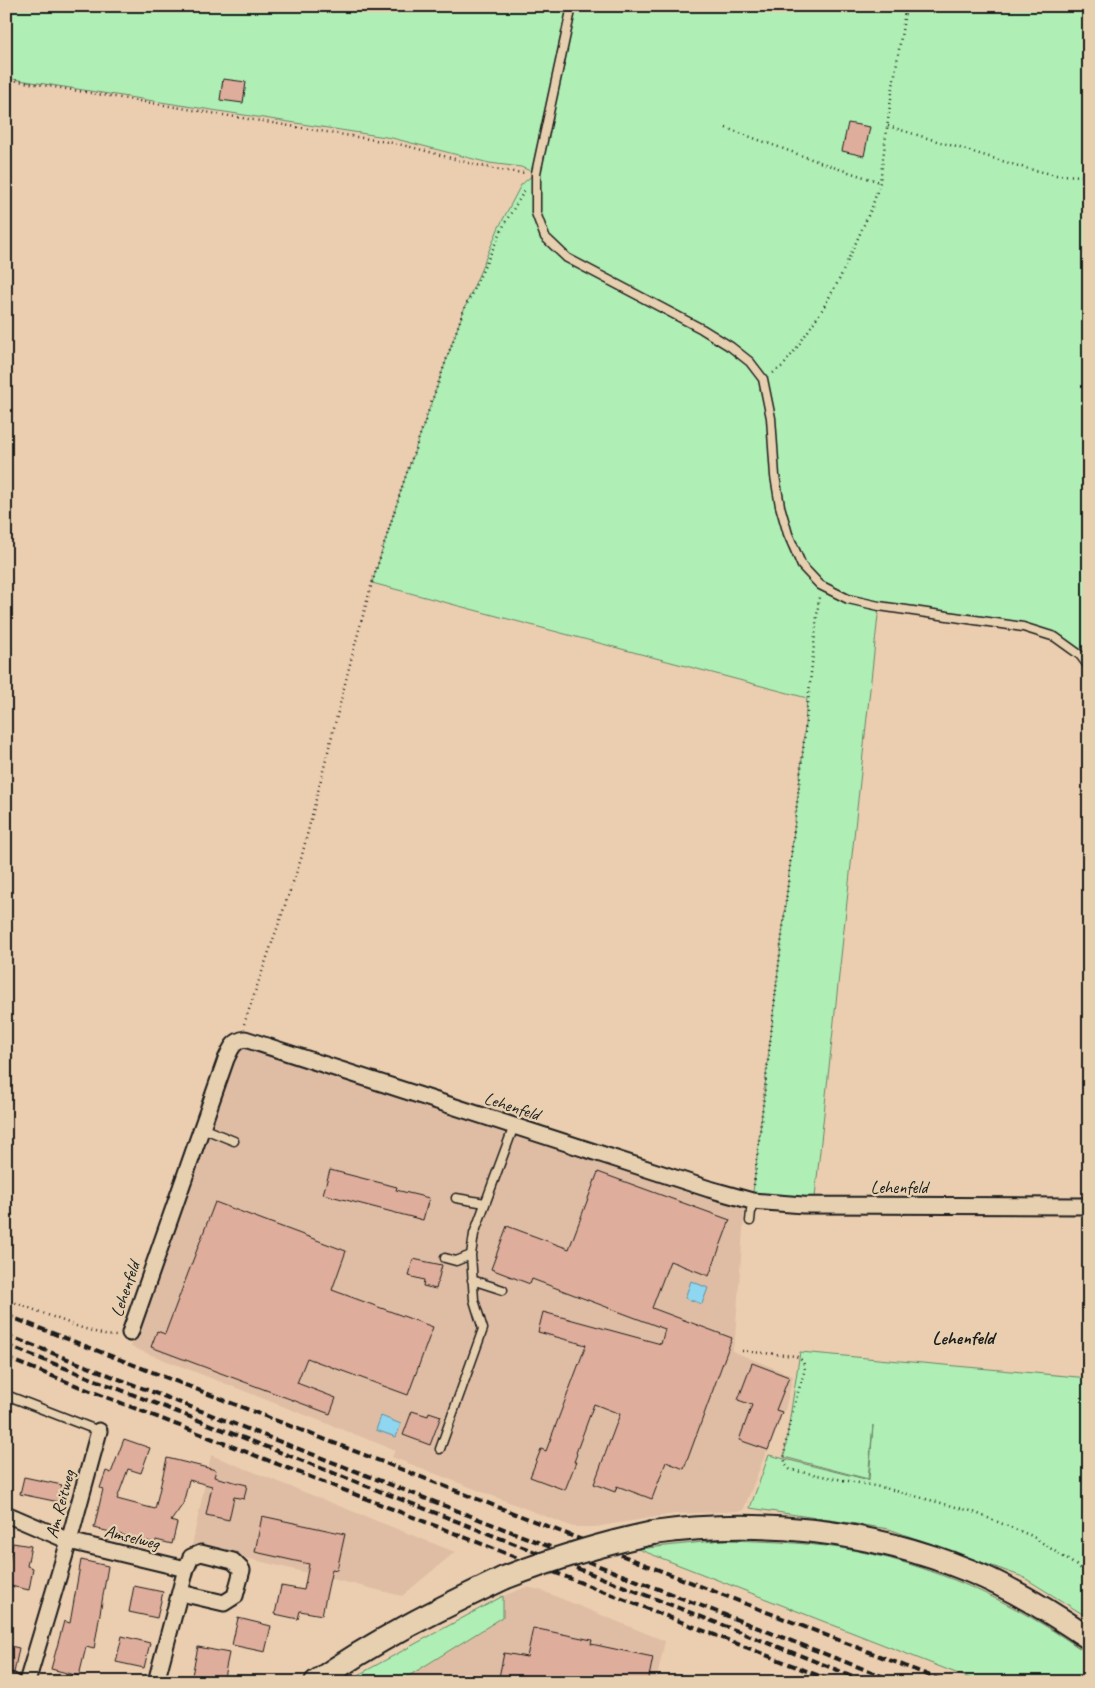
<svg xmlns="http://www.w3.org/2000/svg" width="1095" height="1688" font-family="Caveat,sans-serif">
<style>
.built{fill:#dfbda4}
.green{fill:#afeeb4;stroke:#668568}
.water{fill:#8fd6f1;stroke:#618c9c}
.building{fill:#dead9b;stroke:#1c1c1c}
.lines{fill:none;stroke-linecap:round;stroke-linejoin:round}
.lane-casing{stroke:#1c1c1c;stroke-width:11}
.street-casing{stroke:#1c1c1c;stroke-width:19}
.secondary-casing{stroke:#1c1c1c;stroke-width:26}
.path{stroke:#1c1c1c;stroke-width:2.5;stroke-dasharray:1 4;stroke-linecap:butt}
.lane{stroke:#e7d0b0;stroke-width:8}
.street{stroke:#e7d0b0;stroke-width:15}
.secondary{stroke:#e7d0b0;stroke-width:22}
.rail{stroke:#1c1c1c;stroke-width:4;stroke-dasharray:8 4;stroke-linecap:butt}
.secondary-bridge-casing{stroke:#1c1c1c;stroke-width:26;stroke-linecap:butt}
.secondary-bridge{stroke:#e7d0b0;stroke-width:22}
.labels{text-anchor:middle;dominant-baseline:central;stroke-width:4.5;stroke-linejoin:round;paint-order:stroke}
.street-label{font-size:18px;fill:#1c1c1c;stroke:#e7d0b0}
.neighbourhood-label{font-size:19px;font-weight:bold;fill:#1c1c1c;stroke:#e7d0b0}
</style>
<rect width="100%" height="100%" fill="#ebceb0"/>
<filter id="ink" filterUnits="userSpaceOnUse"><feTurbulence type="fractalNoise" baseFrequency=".02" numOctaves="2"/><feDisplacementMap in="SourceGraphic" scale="10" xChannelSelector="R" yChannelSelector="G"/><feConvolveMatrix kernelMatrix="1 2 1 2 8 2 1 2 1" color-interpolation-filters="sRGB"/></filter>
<g filter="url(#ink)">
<path class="built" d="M237,1040L745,1204L735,1339L732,1351L793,1376L785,1410L782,1412L743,1511L675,1514L595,1527H573L392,1457L395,1450L131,1347L137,1311L234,1060Z
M211,1455L455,1552L402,1596L192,1545Z
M526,1587L540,1590L665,1641L656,1682H399L503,1617V1596Z"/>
<path class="green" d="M6,6H1089V667L1055,637L1023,627L879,606L814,1206L752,1201L803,750L807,698L372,583L403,484L463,312L499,227L521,185L535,173L521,167L489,163L392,138L6,78Z
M800,1352L1089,1378V1618L1023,1577L889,1529L750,1508L769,1455L869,1480L873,1425L868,1479L784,1457Z
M722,1540C762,1541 800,1542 840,1548C929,1562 1016,1602 1089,1655V1682H979L638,1549Z
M503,1596V1617L399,1682H350L360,1674Z"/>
<path class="water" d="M691,1281L708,1288L702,1304L685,1298Z
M381,1416L401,1424L396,1437L376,1430Z"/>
<path class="building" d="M223,79L246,82L243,103L220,100Z
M848,123L870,127L864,156L842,151Z
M330,1170L397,1187L396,1190L429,1198L423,1220L323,1194Z
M598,1172L730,1220L709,1276L670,1261L652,1308L732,1338L684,1469L666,1462L652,1499L617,1486L615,1492L594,1484L620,1414L594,1404L576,1453L577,1454L574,1462H576L565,1490L530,1477L541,1449L546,1451L586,1345L538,1332L543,1312L661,1344L665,1329L532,1279L530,1284L491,1269L507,1226L569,1249Z
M215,1202L346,1251L332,1290L433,1327L408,1395L307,1358L297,1383L336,1398L330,1414L151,1347L157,1331L165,1334Z
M413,1259L442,1265L436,1289L423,1286L424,1280L409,1276Z
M752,1363L789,1377L776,1410L782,1412L768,1450L739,1440L752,1405L738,1400Z
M412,1411L428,1416L429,1412L441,1416L430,1445L403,1435Z
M124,1439L150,1448L141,1473L128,1469L117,1499L155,1509L167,1458L216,1470L214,1477L247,1485L244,1499L234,1497L229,1520L206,1515L212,1486L189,1480L183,1504L171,1521L177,1523L172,1544L156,1540L155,1543L94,1528L103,1489L100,1488L106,1471L111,1473Z
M24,1477L62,1485L59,1502L20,1494Z
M262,1516L345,1534L337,1570L332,1569L322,1615L300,1611L298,1619L275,1614L281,1586L304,1590L309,1564L255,1552Z
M13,1543L31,1546L27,1566L33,1568L29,1590L6,1585V1575Z
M81,1560L108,1566L94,1649L86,1647L79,1676L51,1669L64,1621L70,1623Z
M134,1586L163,1592L157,1618L129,1612Z
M238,1618L271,1626L265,1652L232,1645Z
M533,1628L592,1640L591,1644L653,1657L648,1682H498L504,1653L527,1657Z
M122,1636L150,1643L144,1668L116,1662Z
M6,1645L19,1648L14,1673L6,1671Z
M198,1647L229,1653L223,1682L192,1675Z"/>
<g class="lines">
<g class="lane-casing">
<path id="lane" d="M572,6L536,173V213L545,237L567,258L702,329L731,347L750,362L763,379L771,418L775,476L780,506L788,534L802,566L820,585L848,599L879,606L1023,627L1055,637L1080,655L1089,667
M202,1128L234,1141
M456,1198L485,1203
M750,1221L752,1201
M445,1258L456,1261L471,1255L474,1234L514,1126
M472,1280L503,1290
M6,1395L99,1431
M440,1449L483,1329L474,1300L471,1255"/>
</g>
<g class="street-casing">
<path id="street" d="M130,1333L226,1059C231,1049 233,1041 245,1039L709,1189L752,1201L803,1205L1089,1206
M6,1514L69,1541L186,1569
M6,1680L13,1682
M27,1682L69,1541L99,1431
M156,1682L186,1569L191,1557L201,1553L233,1561L242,1570L235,1596L224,1603L181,1593"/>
</g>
<g class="secondary-casing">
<path id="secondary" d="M653,1533C759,1518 870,1530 970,1571C1012,1588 1051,1612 1089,1638
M316,1682C375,1640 439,1609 504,1578"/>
</g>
<path class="path" d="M6,79L393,143C438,152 480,170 526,173
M888,126L1025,168L1056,175L1089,176
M726,128L836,168L880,182
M773,373L784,365L798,346L822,310L839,280L872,207L880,182L890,105L906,6
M244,1024L301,859L354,648L372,583L403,484L463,312L506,221L525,190
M754,1185L803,750L819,597
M6,1299L79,1327L105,1335L116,1336
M742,1351L796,1356L803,1361L805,1369C800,1386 779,1451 786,1465C787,1467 789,1469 791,1470L885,1488L971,1511L1032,1536L1089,1574"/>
<use href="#lane" class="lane"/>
<use href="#street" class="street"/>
<use href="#secondary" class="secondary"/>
<path class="rail" d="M6,1315L946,1682
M6,1335L897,1682
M6,1345L868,1682
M6,1358L835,1682"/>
<g class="secondary-bridge-casing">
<path id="secondary-bridge" d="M504,1578C553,1559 601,1544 653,1533"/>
</g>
<use href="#secondary-bridge" class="secondary-bridge"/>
</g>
</g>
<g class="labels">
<g class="street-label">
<text transform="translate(512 1106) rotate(18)">Lehenfeld</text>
<text x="899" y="1187">Lehenfeld</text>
<text transform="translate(125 1289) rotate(-71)">Lehenfeld</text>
<text transform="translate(60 1504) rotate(-75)">Am Reitweg</text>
<text transform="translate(132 1537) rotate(14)">Amselweg</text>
</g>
<g class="neighbourhood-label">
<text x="963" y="1338">Lehenfeld</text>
</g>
</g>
<rect width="1095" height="1688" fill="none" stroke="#e7d0b0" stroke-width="25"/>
<rect x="12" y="12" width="1070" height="1663" fill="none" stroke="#1c1c1c" stroke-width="2" filter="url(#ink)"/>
</svg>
